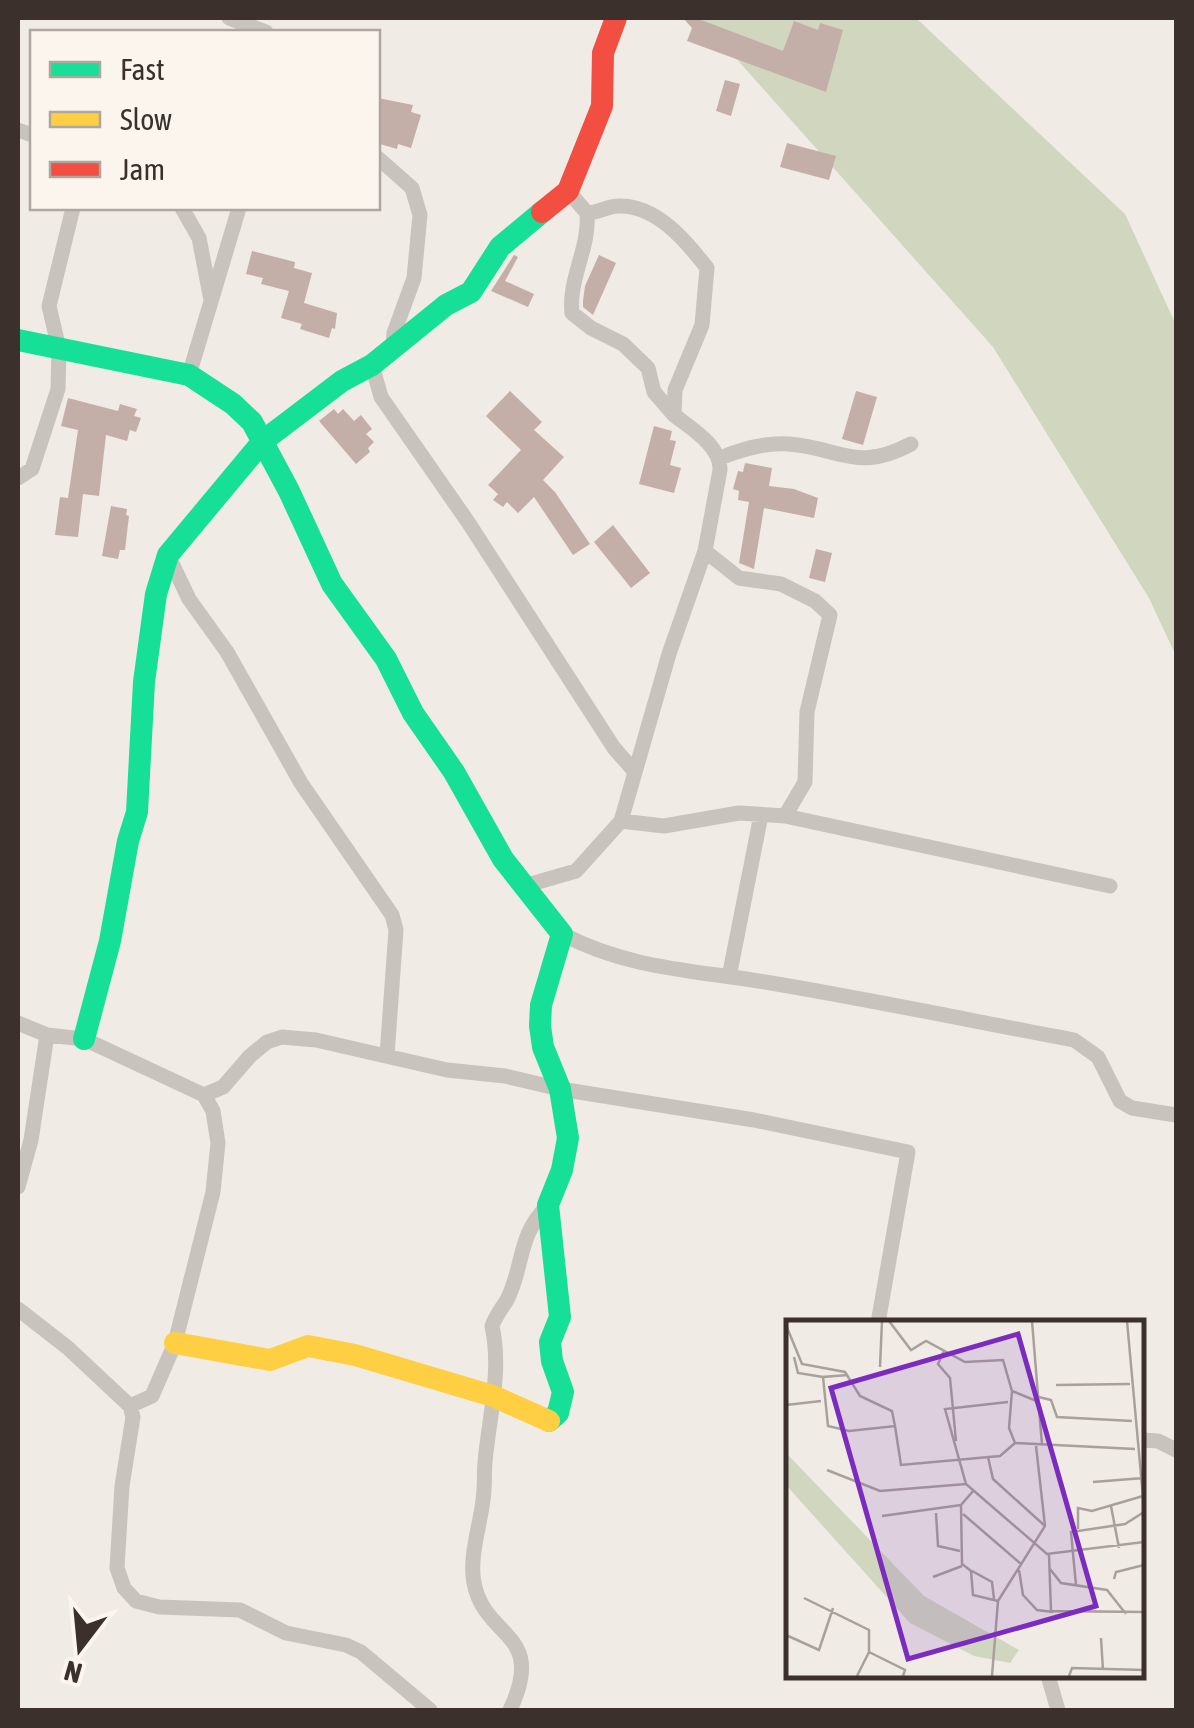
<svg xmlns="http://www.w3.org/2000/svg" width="1194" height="1728" font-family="'Asap Condensed',sans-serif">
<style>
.green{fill:#d1d6bf}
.building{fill:#c3afa7}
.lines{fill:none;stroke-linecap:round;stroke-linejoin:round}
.street{stroke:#c9c3be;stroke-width:15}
.fast{stroke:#16e098;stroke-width:22}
.slow{stroke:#ffcf43;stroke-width:22}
.jam{stroke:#f24e42;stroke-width:22}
.inset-road{fill:none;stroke:#a8a09b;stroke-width:2.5}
.view{fill:#7b2cbf;fill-opacity:0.15;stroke:#7b2cbf;stroke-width:5}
.inset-edge{fill:none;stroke:#3b302b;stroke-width:5}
</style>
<rect width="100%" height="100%" fill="#f0ebe5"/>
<path class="green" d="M700,18H916L1125,214L1176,325V656L1149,598L993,347Z"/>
<path class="building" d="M683,18H696L783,51L794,21L818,30L820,23L843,30L826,92L687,41L692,28Z
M725,80L740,84L731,116L716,111Z
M378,98L413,105L411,112L421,115L411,148L398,144L397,149L380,144Z
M787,143L836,156L829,180L780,167Z
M252,251L295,262L294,268L312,273L304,303L337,313L335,329L332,328L329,338L300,329L302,324L281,318L289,291L261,284L263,278L246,274Z
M514,255L518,257L505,281L534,294L528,307L491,291Z
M599,255L616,263L593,315L583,307V301L585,286Z
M510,391L542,422L534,430L564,457L543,480L555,492L590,544L573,555L534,497L518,513L507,502L503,507L493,500L498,494L488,485L521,450L486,416Z
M856,391L877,397L863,445L842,439Z
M68,398L118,411L120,404L137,409L134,416L141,418L136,432L130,430L127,441L106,435L99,496L83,494L78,537L55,535L60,497L68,498L78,430L61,426Z
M334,409L338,414L343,409L354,421L361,415L372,429L366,434L374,442L368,448L370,452L356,464L319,421Z
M654,426L672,431L670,440L676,441L670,465L681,468L674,493L639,484Z
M745,463L772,468L769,486L794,489L818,498L814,518L764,508L754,569L739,563L749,502L738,500L739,491L733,489L738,471L743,472Z
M111,506L127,509L126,515L129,516L125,550H120L118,559L102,556Z
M613,525L650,573L631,588L594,542Z
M816,549L832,553L825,582L809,578Z"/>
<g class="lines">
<path class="street" d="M229,18L266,32
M18,130L32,135
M378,158L412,188L420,215L414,278L394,333L393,349
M182,208L199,238L211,300
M587,213C590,248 568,279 572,313L591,328L623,344L648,368L654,392L674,415
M372,365L381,397L468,522L614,748L635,772
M189,375L239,208
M720,458C742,449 765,442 789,444C841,448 856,473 911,444
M18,478L32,469L58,389L59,349L49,306L73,208
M705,551L739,578L781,584L815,601L830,615L807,712L805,782L785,816
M168,555L189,599L227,652L301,783L392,915L396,930L387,1055
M621,821L664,826L739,813L785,816L1110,886
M524,886L576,871L621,821L669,654L705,551L720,470C721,446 692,429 674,415L675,390L702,325L707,268C687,242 656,204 618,206C608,206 598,213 587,213L568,191
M562,934C631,970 696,970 771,983C872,1000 973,1021 1074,1040L1098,1057L1120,1101L1132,1108L1176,1115
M729,977L761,815
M18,1023L47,1035L84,1039L204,1095L213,1111L218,1143L213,1192L175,1343L152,1396L130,1406
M204,1095L223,1087L250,1056L267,1042L282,1037L316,1040L447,1070L505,1076L560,1089L754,1120L908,1152L878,1323
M18,1187L31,1140L47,1035
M18,1309L68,1348L130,1406L133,1417L122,1486L117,1568L124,1588L136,1601L159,1607L240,1610L286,1633L346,1645L361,1652L430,1710
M1142,1440L1158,1441L1176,1450
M1048,1676L1058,1710
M510,1710C547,1631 485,1640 474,1583C469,1557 480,1526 483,1500C485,1487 484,1475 485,1462C489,1417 502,1371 492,1326C496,1315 503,1307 508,1298C525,1261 517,1237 548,1205"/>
<path class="fast" d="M18,340L189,375L233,404L252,422L289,491L332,584L386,659L413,713L454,772L503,859L562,934L541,1005L540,1026L543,1047L560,1089L568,1138L562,1170L548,1205L560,1317L550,1342L552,1361L563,1392L558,1413L549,1421
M84,1039L110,941L128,841L137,812L144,682L156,594L168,555L263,441L342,381L372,365L446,305L471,292L500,247L542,212"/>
<path class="slow" d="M175,1343L270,1360L308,1346L355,1355L493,1396L549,1421"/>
<path class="jam" d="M542,212L568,191L602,106L603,53L616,18"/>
</g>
<g transform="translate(786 1320)">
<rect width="358" height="358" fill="#f0ebe5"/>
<path d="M0,133L138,276L233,330L224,343L188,336L124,303L0,165Z" fill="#d1d6bf"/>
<path class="inset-road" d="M103,1L125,30L140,21L179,42L217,40L226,71L253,82M246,1L256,125M341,1L358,188M0,5L16,44L59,52L74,76L106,91L109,106M158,31L152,44L164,58L170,121M8,37L12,53L37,57M94,47L96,1M62,55L37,57L42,106L63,111L109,106L115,145L214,136L229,123M270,65L344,64M226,71L223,108L229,123M253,77L265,80L271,97L346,101M222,82L159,89L180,164L261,234L358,222M0,85L35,81M229,123L349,129M202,137L207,159L259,206M41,150L94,171L180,164M307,162L358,158M188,170L175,185L176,244L185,251L187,275L212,281M325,186L333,228M150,193L152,226L174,231M177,194L235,244M96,196L175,185M292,209V188L306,191L357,176M263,235L265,291L358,292M264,249L275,263L321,270L340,294M233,250L237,275L251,290L267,292M186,251L206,262L208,279M147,257L176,246M328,259L330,252L358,245M290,265L285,212L339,204L358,192M18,278L83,310V332L71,356M0,315L33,330L47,288M315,318L317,350M83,332L119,350L117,356M206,356L212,281L259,206L250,126M283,356L286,348L358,350"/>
<path class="view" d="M232,14L310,286L122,339L45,68Z"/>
<rect width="358" height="358" class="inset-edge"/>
</g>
<rect width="1194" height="1728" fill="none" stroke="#3b302b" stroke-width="40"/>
<rect x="30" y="30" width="350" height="180" fill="#fbf5ee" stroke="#aea6a0" stroke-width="2.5"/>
<rect x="50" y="62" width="50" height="15" fill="#16e098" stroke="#aea6a0" stroke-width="2.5"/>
<text x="120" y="80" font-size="30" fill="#3b302b">Fast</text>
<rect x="50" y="112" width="50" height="15" fill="#ffcf43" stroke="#aea6a0" stroke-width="2.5"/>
<text x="120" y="130" font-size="30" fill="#3b302b">Slow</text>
<rect x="50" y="162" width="50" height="15" fill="#f24e42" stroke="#aea6a0" stroke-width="2.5"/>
<text x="120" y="180" font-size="30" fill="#3b302b">Jam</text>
<g transform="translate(80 1648) rotate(196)" stroke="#fbf5ee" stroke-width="8" paint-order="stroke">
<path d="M0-8L18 38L0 25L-18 38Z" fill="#3b302b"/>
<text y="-15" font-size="28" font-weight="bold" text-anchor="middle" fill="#3b302b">N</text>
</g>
</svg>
